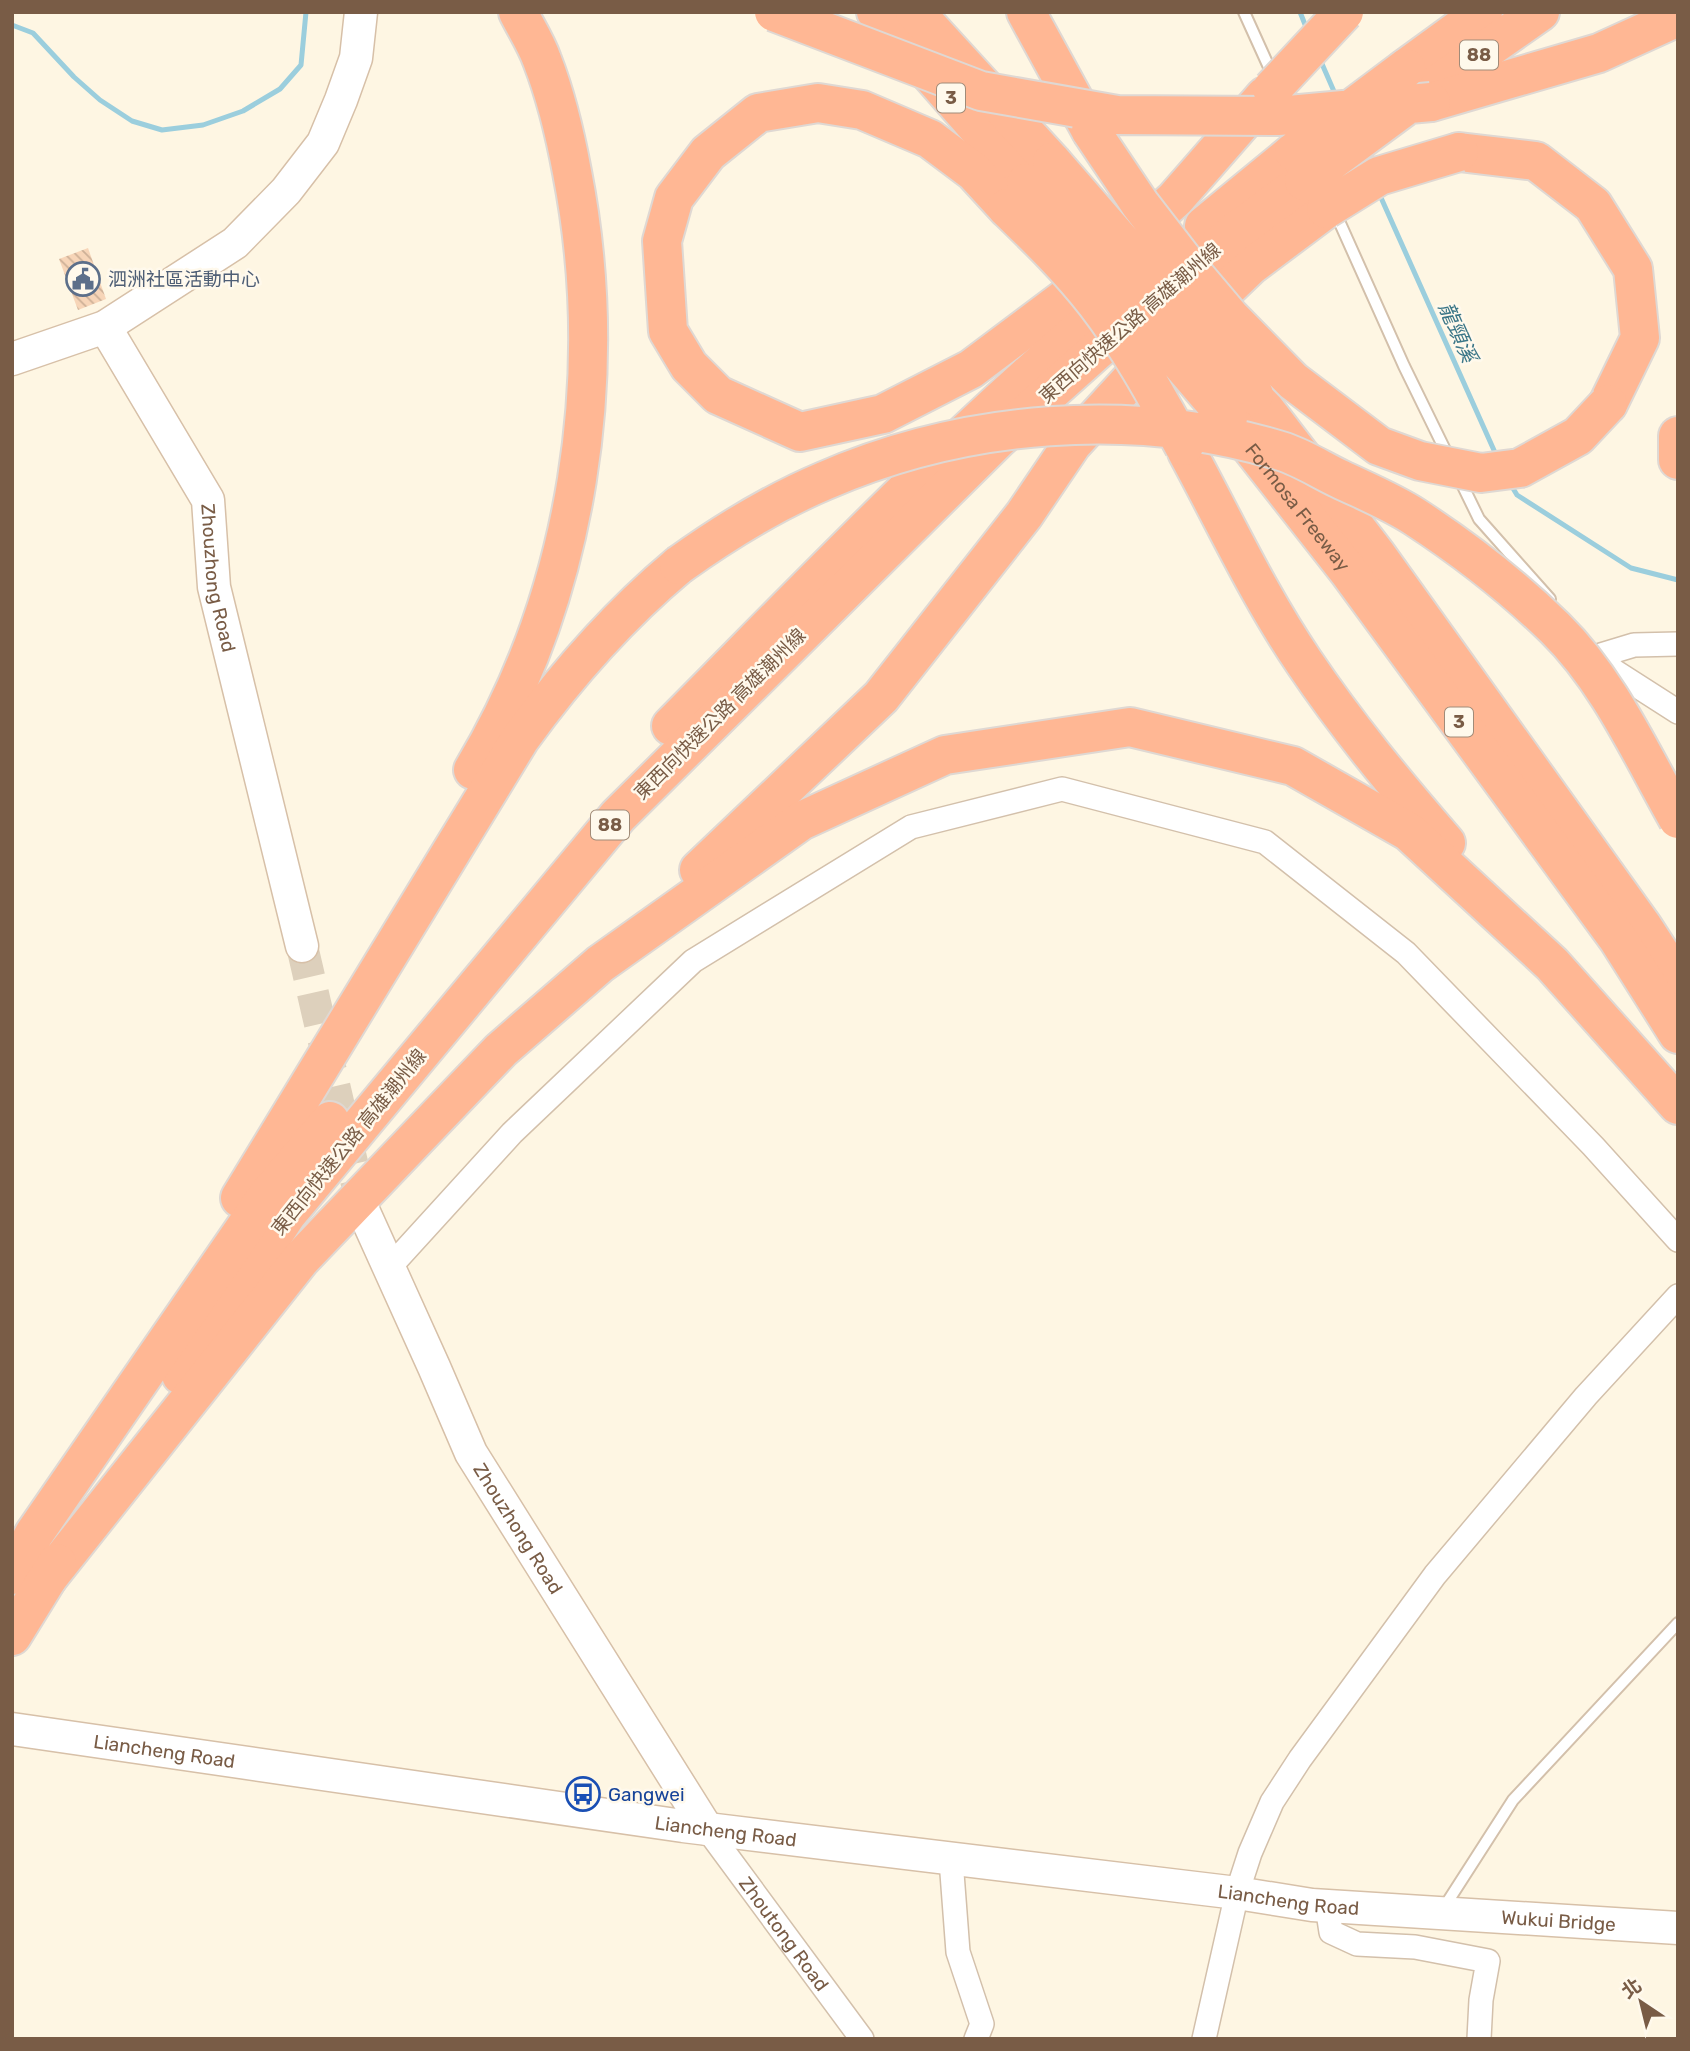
<svg xmlns="http://www.w3.org/2000/svg" width="1690" height="2051" font-family="Rubik,'Noto Sans TC',sans-serif">
<style>
.lines{fill:none;stroke-linecap:round;stroke-linejoin:round}
.stream{stroke:#9bcedd;stroke-width:5}
.building{fill:url(#building-back-hatch)}
.secondary-tunnel{stroke:#ddd0bc;stroke-width:32;stroke-dasharray:32 16;stroke-linecap:butt}
.lane-casing{stroke:#d3c0ab;stroke-width:14}
.street-casing{stroke:#d3c0ab;stroke-width:26}
.secondary-casing{stroke:#d7c0a8;stroke-width:35}
.highway-casing{stroke:#dfd8d3;stroke-width:42}
.lane{stroke:#fff;stroke-width:10}
.street{stroke:#fff;stroke-width:23}
.secondary{stroke:#fff;stroke-width:32}
.highway{stroke:#ffb794;stroke-width:38}
.highway-bridge-casing{stroke:#dfd8d3;stroke-width:42;stroke-linecap:butt}
.highway-bridge{stroke:#ffb794;stroke-width:38}
.labels{text-anchor:middle;dominant-baseline:central;stroke-width:5;stroke-linejoin:round;paint-order:stroke}
.shield{fill:#fff9ec;stroke:#a18b78;stroke-width:2}
.shield-label{font-size:18px;font-weight:bold;fill:#795c46}
.service-label{font-size:19px;fill:#4e5e75;stroke:#fff9ec;text-anchor:start}
.street-label{font-size:19px;fill:#795c46;stroke:#fff9ec}
.transit-label{font-size:19px;fill:#164399;stroke:#fff9ec;text-anchor:start}
.water-label{font-size:21px;font-style:italic;fill:#3b7687;stroke:#fff9ec}
</style>
<defs>
<pattern id="building-back-hatch" width="6" height="6" patternUnits="userSpaceOnUse" patternTransform="scale(1.75)"><rect width="6" height="6" fill="#f7d5b8"/><path d="M-1 5l2 2M0 0l6 6M5-1l2 2" fill="none" stroke="#cdb097"/></pattern>
</defs>
<rect width="100%" height="100%" fill="#fef6e3"/>
<g class="lines">
<path class="stream" d="M1300,12L1308,32
M12,25L33,33L74,77L100,100L132,121L162,130L203,125L243,111L280,89L301,65L306,12
M1319,57L1336,96
M1378,191L1497,457
M1511,485L1517,495L1631,568L1678,580"/>
</g>
<path class="building" d="M88,248L106,299L78,310L59,259Z"/>
<g class="lines">
<path class="secondary-tunnel" d="M302,946L363,1210"/>
<g class="lane-casing">
<path id="lane" d="M1244,12L1273,76
M1335,212L1404,366L1449,458
M1459,478L1479,519L1550,599
M1443,1909L1513,1800L1678,1623"/>
</g>
<g class="street-casing">
<g id="street">
<path d="M1678,644L1634,645L1601,655L1614,671L1678,712"/>
<path d="M389,1268L512,1133L693,961L911,827L1062,789L1265,842L1406,953L1593,1146L1678,1240"/>
<path id="s1" d="M707,1829L862,2039"/>
<path d="M951,1860L958,1952L982,2024L976,2039"/>
<path d="M1327,1906L1331,1932L1357,1944L1415,1947L1488,1961L1481,2000L1479,2039"/>
<path d="M1204,2039L1237,1893L1250,1853L1272,1802L1300,1759L1435,1575L1586,1396L1678,1296"/>
</g>
</g>
<g class="secondary-casing">
<g id="secondary">
<path id="s2" d="M105,327L208,500L214,587L302,946"/>
<path d="M12,359L105,327L235,243L286,191L323,143L341,100L356,58L361,12"/>
<path id="s3" d="M363,1210L434,1367L471,1453L707,1829"/>
<path id="s4" d="M12,1729L683,1826L1237,1893L1312,1905L1678,1928"/>
</g>
</g>
<g class="highway-casing">
<g id="highway">
<path d="M876,12L1026,183"/>
<path d="M915,12L1052,162"/>
<path d="M1026,12L1091,131"/>
<path d="M1406,68L1483,12"/>
<path d="M1423,94L1540,12"/>
<path d="M1431,102L1599,53L1678,17"/>
<path d="M1459,152L1536,161L1593,205L1633,269L1640,338L1608,404"/>
<path d="M1007,208L974,172L930,139L862,110L818,103L758,113L708,153L674,198L662,241L668,331L689,366L718,395L800,432L883,414L971,369L1063,300L1175,199L1265,96"/>
<path d="M1204,226L1294,152"/>
<path d="M1254,395L1376,554L1643,927L1678,981"/>
<path id="s5" d="M1235,427L1349,572L1618,939L1678,1034"/>
<path d="M1678,436V460"/>
<path d="M1187,452C1225,522 1259,596 1304,662C1347,726 1396,785 1446,843"/>
<path d="M671,726C812,584 951,438 1104,309"/>
<path d="M473,770C579,593 611,373 572,172C565,134 556,96 542,60C536,43 526,28 518,12"/>
<path d="M699,870L881,697L1024,515L1072,444L1128,383L1250,266L1326,209"/>
<path d="M240,1198L520,739C567,674 618,616 679,565"/>
<path d="M181,1375L287,1214L618,816L998,439L1095,352L1235,232L1304,181"/>
<path d="M12,1575L34,1534L267,1196L330,1121"/>
<path d="M43,1584L301,1259L501,1050L600,964L801,821L945,755L1130,727L1293,766L1409,832L1552,964L1678,1105"/>
<path d="M12,1636L57,1563"/>
</g>
</g>
<use href="#lane" class="lane"/>
<use href="#street" class="street"/>
<use href="#secondary" class="secondary"/>
<use href="#highway" class="highway"/>
<g class="highway-bridge-casing">
<path id="highway-bridge" d="M774,12L981,91L1117,115L1278,116L1431,102
M1272,89L1344,12
M1091,131L1140,204L1197,278L1230,317L1293,381L1379,446L1420,461L1481,473L1520,468L1578,436L1608,404
M1294,152L1406,68
M1052,162L1254,395
M1304,181L1407,105
M1026,183L1228,418
M1007,208C1038,238 1069,268 1096,303C1130,347 1157,397 1184,446
M1326,209L1379,176L1459,152
M679,565C725,532 772,503 824,481C964,420 1133,406 1281,451C1301,457 1321,470 1340,479C1365,491 1392,502 1415,517C1464,549 1513,587 1555,628C1609,681 1641,754 1678,819"/>
</g>
<use href="#highway-bridge" class="highway-bridge"/>
</g>
<defs>
<g id="civic-ring" transform="scale(1.75)"><circle r="9.5" fill="#fff9ec" stroke="#5c6f8a" stroke-width="1.5"/><path d="M-.6-6.5H3V-4.5H.6V-3L4-1V1h2V6H-6V1h2V-1L-.6-3ZM-1.2 2.5V6h2.4V2.5Z" fill="#5c6f8a"/></g>
<g id="bus-ring" transform="scale(1.75)"><circle r="9.5" fill="#fff9ec" stroke="#1a4fb4" stroke-width="1.5"/><path d="M-5-6H5V4H4V6H2V4H-2V6H-4V4H-5ZM-3.5-4V0h7V-4ZM-3.5 1.2v1.5H-2V1.2ZM2 1.2v1.5H3.5V1.2Z" fill="#1a4fb4"/></g>
</defs>
<g fill-rule="evenodd">
<use href="#civic-ring" x="83" y="279"/>
<use href="#bus-ring" x="583" y="1794"/>
</g>
<g class="labels">
<g class="shield">
<rect x="1460" y="40.5" width="38" height="29" rx="5"/>
<rect x="937" y="83.5" width="28" height="29" rx="5"/>
<rect x="1445" y="707.5" width="28" height="29" rx="5"/>
<rect x="591" y="810.5" width="38" height="29" rx="5"/>
</g>
<g class="shield-label">
<text x="1479" y="55">88</text>
<text x="951" y="98">3</text>
<text x="1459" y="722">3</text>
<text x="610" y="825">88</text>
</g>
<g class="service-label">
<text x="108" y="279">泗洲社區活動中心</text>
</g>
<g class="street-label">
<text transform="translate(1130 323) rotate(-41)">東西向快速公路 高雄潮州線</text>
<text stroke="none"><textPath href="#s5" startOffset="102">Formosa Freeway</textPath></text>
<text stroke="none"><textPath href="#s2" startOffset="280">Zhouzhong Road</textPath></text>
<text transform="translate(720 714) rotate(-45)">東西向快速公路 高雄潮州線</text>
<text transform="translate(349 1142) rotate(-51)">東西向快速公路 高雄潮州線</text>
<text stroke="none"><textPath href="#s3" startOffset="355">Zhouzhong Road</textPath></text>
<text stroke="none"><textPath href="#s4" startOffset="154">Liancheng Road</textPath></text>
<text stroke="none"><textPath href="#s4" startOffset="721">Liancheng Road</textPath></text>
<text stroke="none"><textPath href="#s4" startOffset="1288">Liancheng Road</textPath></text>
<text stroke="none"><textPath href="#s4" startOffset="1559">Wukui Bridge</textPath></text>
<text stroke="none"><textPath href="#s1" startOffset="130">Zhoutong Road</textPath></text>
</g>
<g class="transit-label">
<text x="608" y="1794">Gangwei</text>
</g>
<g class="water-label">
<text transform="translate(1458 332) rotate(66)">龍頸溪</text>
</g>
</g>
<rect width="1690" height="2051" fill="none" stroke="#795c46" stroke-width="28"/>
<g transform="translate(1641 2002) rotate(325)" stroke="#fff9ec" stroke-width="5" paint-order="stroke">
<path d="M0-5L12 26L0 18L-12 26Z" fill="#795c46"/>
<text y="-10" font-size="19" font-weight="bold" text-anchor="middle" fill="#795c46">北</text>
</g>
</svg>
